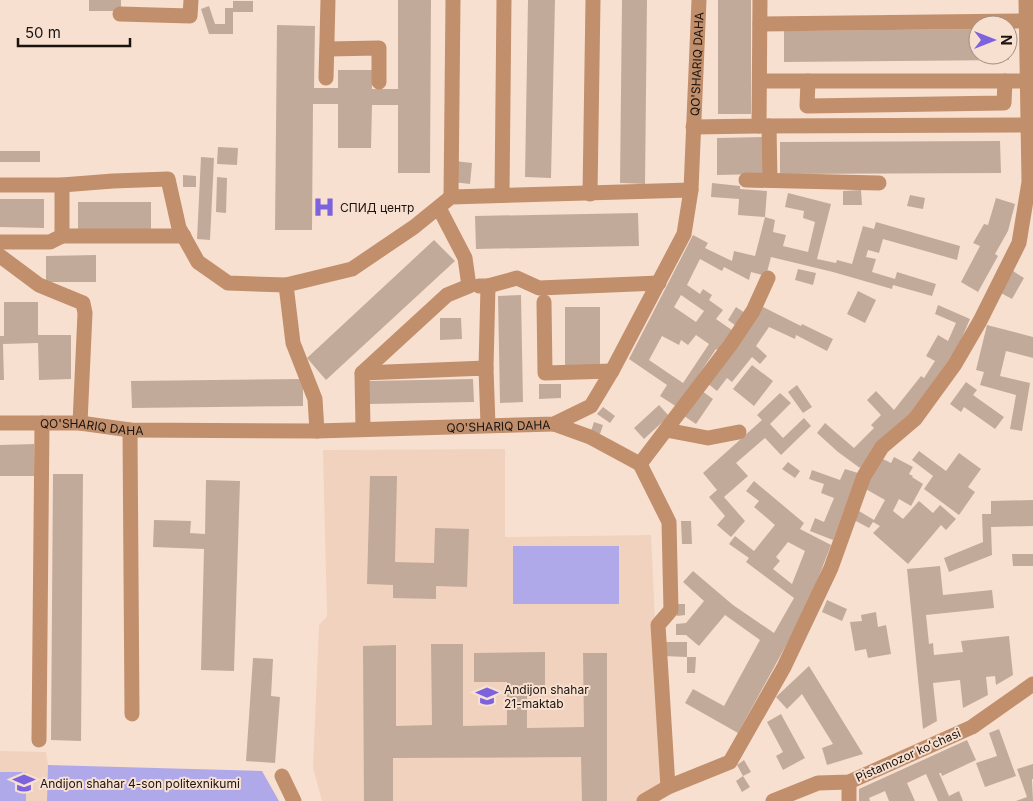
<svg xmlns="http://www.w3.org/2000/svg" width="1033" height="801" font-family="Inter,sans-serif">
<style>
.built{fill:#f1d2be}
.green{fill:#b0a9e9}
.building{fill:#c2aa9b;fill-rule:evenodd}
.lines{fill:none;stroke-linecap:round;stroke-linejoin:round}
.minor{stroke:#c28f6d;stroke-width:15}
.labels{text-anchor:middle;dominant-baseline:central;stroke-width:4;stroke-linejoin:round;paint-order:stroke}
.street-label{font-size:12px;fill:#1b130e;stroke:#f8e0d0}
.poi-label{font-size:12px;fill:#1b130e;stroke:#f8e0d0;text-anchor:start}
</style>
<rect width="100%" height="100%" fill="#f8e0d0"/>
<path class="built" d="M505,449V537L651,535L663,791L642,801H322L313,768L319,625L327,616L323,450Z
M0,751L46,752L48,765L47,801H0Z"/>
<path class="green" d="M513,546H619V604H513Z
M48,765L262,771L279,801H47Z
M0,772H26V801H0Z"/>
<path class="building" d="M89,0H121V11H89Z
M398,0H431L430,173H398V105H372L371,148H338V104H313L312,230H275L277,25L315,26L314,88H338V70H372V89H398Z
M528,0H555L551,178L525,177Z
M622,0H647L645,184L620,183Z
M718,0H751V114H718Z
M233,1H253V12H233V34H209L201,9L209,6L215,24H225V8H233Z
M978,29V55H1009V60L784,62V31Z
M766,137V174L717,175V138Z
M1000,141L1001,173L780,174V142Z
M218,147L238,148L237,165L217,164Z
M0,151H40V162H0Z
M201,157L214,158L210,240L197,239Z
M455,161L472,163L470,184L453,182Z
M183,175L196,176V187H183Z
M217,177L227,178L226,213L216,212Z
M712,183L740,186V189L767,191L765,217L738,215L739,199L711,197Z
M861,190L862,205H843V191Z
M788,193L831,204L817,259L836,263L837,260L852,264L863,226L874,229L876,222L960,246L957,260L883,239L879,253L868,250L866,257L876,259L872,272L895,279L897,272L936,284L932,296L893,285L892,289L833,272L771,257L766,276L751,272L749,280L724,267L722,271L700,259L687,285L700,294L703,289L712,295L709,300L723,310L716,319L736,333L722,353L716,349L677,407L660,396L667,385L629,359L693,235L708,243L705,248L732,261L734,251L755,256L765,217L775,220L773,232L786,235L783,246L808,252L815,222L803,218L804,211L785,207ZM681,295L704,311L696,322L674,307ZM696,335L709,344L683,383L649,360L662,336L679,345L681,340L688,345Z
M910,195L925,198L923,209L907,206Z
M996,198L1015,204L1008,231L995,254L998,256L978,292L961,282L980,246L973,243L984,224L988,225Z
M0,199H44V228L0,227Z
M78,202H151V229H78Z
M638,213L639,246L476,249L475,216Z
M434,240L455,261L326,380L307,358Z
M96,255V282H46V256Z
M798,269L816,273L813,285L795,280Z
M1013,271L1024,278L1012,299L1001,293Z
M858,291L876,300L865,323L847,314Z
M521,295L523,402L500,403L498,296Z
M4,302H38V335H71V379L39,380L38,343L3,344L4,380H0V336H4Z
M938,305L970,319L958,347L905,421L860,468L838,452L817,433L825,423L854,448L874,428L871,425L881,415L867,400L876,391L894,410L921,376L924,378L935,361L926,356L938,335L948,341L956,323L935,314Z
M565,307H600V366H565Z
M736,307L748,315L739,328L728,320Z
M763,307L801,326L802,324L833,339L827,351L796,335L795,339L769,327L756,346L767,356L760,364L752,357L732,382L727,378L717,391L707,383Z
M440,318H461L462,339L440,340Z
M987,325L1033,337V358L1006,351L1000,376L1030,383L1022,431L1010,429L1016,395L980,385L984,372L976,370Z
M752,365L773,381L754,406L733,389Z
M303,379V406L132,408L131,381Z
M473,379L474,402L369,404V381Z
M966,382L977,390L973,395L1004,417L995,429L964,407L961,412L950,404Z
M539,384H561V398L539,399Z
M797,385L812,407L803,413L788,392Z
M702,391L713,399L696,424L684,416Z
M780,393L791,403L770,424L783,438L804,418L811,426L781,455L765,438L736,463L748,476L724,497L745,521L731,537L717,525L725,516L709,497L717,490L703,473L762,420L757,415Z
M659,405L669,416L644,439L634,428Z
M603,407L615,416L610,423L597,414Z
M594,422L603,425L600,434L591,431Z
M34,444V476H0V445Z
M919,451L946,471L959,453L981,469L968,487L975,492L959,515L924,489L933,476L912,460Z
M894,457L913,467L909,474L913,476L912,477L923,484L911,506L899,499L893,511L903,519L919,501L933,513L940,505L956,519L946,530L941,525L908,564L873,533L880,526L873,522L869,528L854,520L859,511L874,520L885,500L864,488L881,458L891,463Z
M788,462L800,471L795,478L782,469Z
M845,469L858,473L833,540L810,531L815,518L824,522L834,498L821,493L824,484L809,479L812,470L840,480Z
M53,474H83L81,741L51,740Z
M370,476H397L395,562L434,563L435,528L469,529L467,587L436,586V599L393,598V585L367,584Z
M206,480L240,481L234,671L201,670L204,549L153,547L154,520L191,521L190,533L205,534Z
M754,481L804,523L800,529L831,545L807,607L738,733L685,703L693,689L724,706L760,640L725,615L699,646L686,635H676V624L686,623L704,601L683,582L693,571L733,605L774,633L794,598L746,562L749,558L729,544L735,536L754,551L775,525L754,507L759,501L746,491ZM788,542L805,551L792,584L773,569L780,561L776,557Z
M1033,500V526L991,527L992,555L949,572L944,558L983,542L982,514H991V501Z
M681,521H691L692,544H682Z
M1012,554H1033V566H1013Z
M940,566L943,595L992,590L994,608L926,615L929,644L933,643L934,655L963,652L961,641L1009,636L1013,675L996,685L995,676L986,677L988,695L963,708L960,680L933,683L937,721L923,729L907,569Z
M827,600L847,609L842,621L822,612Z
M676,604H685V615L677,616Z
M876,612L878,627L886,625L891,654L868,658L866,649L855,651L850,622L862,621L861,615Z
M663,642H687V657L663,656Z
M431,644H463V726L507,725V682H474V653L545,652V686H527V728L584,727L583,653H607V801H582L581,757L393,758V801H364L363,646L396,645V726L432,725Z
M687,657H696L695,673H687Z
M253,658L273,659L271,696L280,697L275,763L246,761Z
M809,666L863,754L827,765L822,748L833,744L802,694L787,709L776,697Z
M781,714L805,758L783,770L776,756L783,752L767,722Z
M999,729L1016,776L985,787L976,763L997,756L989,733Z
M967,740L976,760L942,776L941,773H939L949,796L959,791L963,801H938L926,774L907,783L915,801H889L885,791L869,798L870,801H859V789Z
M744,760L751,772L743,776L737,765Z
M1033,764V779H1032L1033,801H1016L1027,797L1017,769Z
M743,776L750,787L742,792L736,781Z"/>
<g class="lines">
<g class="minor">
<path d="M120,14L190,16L191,0"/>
<path d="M760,24L1026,21"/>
<path d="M327,49L379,48V82"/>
<path d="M326,78L328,0"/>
<path d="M760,81H1027"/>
<path d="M808,81L807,106L1004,103L1005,81"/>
<path d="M759,126L1029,125"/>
<path d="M769,126L770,180"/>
<path d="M693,127L759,126L760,0"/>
<path d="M746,180L879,183"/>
<path d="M0,185H62V236L50,242H0"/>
<path d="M62,185L113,181L168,179L179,228L198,262L228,283L286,285L352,269L414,227L451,197L691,190"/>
<path d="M590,194L593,0"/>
<path d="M502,195L504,0"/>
<path d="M451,197L453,0"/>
<path d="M62,236H184"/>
<path d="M0,256L39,285L83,303L85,313L80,423"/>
<path d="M286,285L293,343L315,399L317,431"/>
<path d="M479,286H488L486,368"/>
<path d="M488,286L517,278L539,288L659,283"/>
<path d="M544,302L545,373L612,371"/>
<path d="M362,373L486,368L488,425"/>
<path id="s1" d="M0,423H80L130,430L317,431L554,424L591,406L612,371L684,234L691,190L699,0"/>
<path d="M554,424L590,437L640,464L731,344L753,311L768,278"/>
<path d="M363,429L362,373L447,295L469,286L465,258L439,208"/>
<path d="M130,430L132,714"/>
<path d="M666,430L708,438L739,432"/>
<path d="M640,464L669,522L671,610L658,625L668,787"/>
<path d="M39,740L42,423"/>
<path d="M282,776L294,801"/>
<path d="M849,782V801"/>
<path d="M644,801L668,787L730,762L784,667L831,568L864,476L882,447L915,419L955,364L980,321L1019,243L1029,182L1026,0"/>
<path d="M773,801L818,783L849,782L972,727L1033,684"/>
</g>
</g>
<defs>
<g id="hospital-bare" transform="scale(1.725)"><path d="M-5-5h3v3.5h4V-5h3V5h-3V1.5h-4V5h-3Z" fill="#7c62dd" stroke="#f8e0d0" stroke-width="2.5" paint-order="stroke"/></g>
<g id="school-bare" transform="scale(1.725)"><path d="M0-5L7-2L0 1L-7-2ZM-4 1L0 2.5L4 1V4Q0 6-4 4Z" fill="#7c62dd" stroke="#f8e0d0" stroke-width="2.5" paint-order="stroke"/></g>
<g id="university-bare" transform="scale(1.725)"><path d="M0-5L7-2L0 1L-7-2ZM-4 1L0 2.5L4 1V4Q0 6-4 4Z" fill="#7c62dd" stroke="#f8e0d0" stroke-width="2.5" paint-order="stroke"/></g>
</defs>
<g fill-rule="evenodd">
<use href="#hospital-bare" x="324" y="207"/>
<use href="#school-bare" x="487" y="696"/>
<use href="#university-bare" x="24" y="783"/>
</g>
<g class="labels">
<g class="street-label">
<text stroke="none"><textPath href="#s1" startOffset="962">QO'SHARIQ DAHA</textPath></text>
<text stroke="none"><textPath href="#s1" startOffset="499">QO'SHARIQ DAHA</textPath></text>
<text stroke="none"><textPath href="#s1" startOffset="92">QO'SHARIQ DAHA</textPath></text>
<text transform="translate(908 755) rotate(-24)">Pistamozor koʻchasi</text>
</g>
<g class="poi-label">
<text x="340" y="207">СПИД центр</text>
<text x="504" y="689">Andijon shahar<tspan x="504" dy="14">21-maktab</tspan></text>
<text x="40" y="783">Andijon shahar 4-son politexnikumi</text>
</g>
</g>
<g transform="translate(993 40) rotate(90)"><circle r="24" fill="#f8e0d0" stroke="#a08e82"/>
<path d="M0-4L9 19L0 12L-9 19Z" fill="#7c62dd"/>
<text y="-8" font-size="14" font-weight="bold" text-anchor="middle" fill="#1b130e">N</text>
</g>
<path d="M18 38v8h112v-8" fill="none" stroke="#1b130e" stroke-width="2.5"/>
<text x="25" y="38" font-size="15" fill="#1b130e" stroke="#f8e0d0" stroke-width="4" paint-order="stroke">50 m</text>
</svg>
